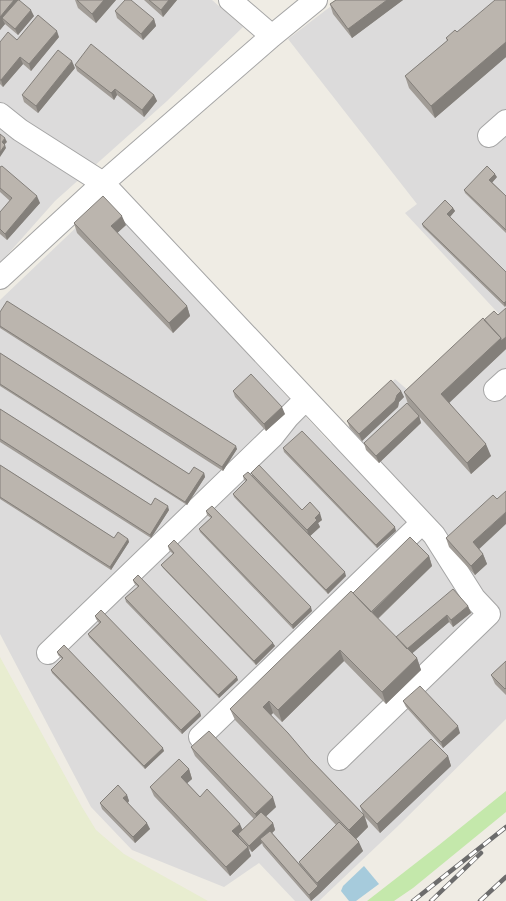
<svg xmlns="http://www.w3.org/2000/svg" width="506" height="901" font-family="'Space Grotesk',sans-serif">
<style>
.residential{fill:#dcdbdb}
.farmland{fill:#e8edd0}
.grass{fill:#c4e8ab}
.water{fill:#a6cbdc}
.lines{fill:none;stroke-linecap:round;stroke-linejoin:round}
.minor-casing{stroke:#a5a5a5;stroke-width:24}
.minor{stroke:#fff;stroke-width:22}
.rail-casing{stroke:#6c6c6c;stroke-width:4.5}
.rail{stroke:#fff;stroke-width:3;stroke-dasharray:9;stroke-linecap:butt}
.wall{fill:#a19c96}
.shaded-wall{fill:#837f7a}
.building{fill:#bbb5ae;stroke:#837f7a}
</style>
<rect width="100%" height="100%" fill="#efece4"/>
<path class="residential" d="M0,0H212L243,27L167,101L55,201L0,263Z
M339,0H506V719L398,826L319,901H295L259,863L224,887L132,850L91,807L0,634V300L105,200L331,444L395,379L410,392L499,314L405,213L417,204L288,39Z"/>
<path class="farmland" d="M0,657L82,807L96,830L124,854L208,901H0Z"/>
<path class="grass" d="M506,791V812L413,888L394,901H367L439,845Z"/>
<path class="water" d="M364,866L379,884L356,901H349L341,891L343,886Z"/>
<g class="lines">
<g class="minor-casing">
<path id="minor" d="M230,0L272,36
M0,114L20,130L103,183L434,535L474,598L489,614L339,759
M489,136L506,121
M0,278L103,183L272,36L316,0
M495,390L506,380
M48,653L273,436L288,417L306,399
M200,737L422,523"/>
</g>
<use href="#minor" class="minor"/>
<g class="rail-casing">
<path id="rail" d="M413,901L506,827
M431,901L481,853
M480,901L506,877"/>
</g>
<use href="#rail" class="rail"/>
</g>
<path class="wall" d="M0,0L34,16L18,35L5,24L0,30Z
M75,0H116L96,23L78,8Z
M144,0H177L163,17Z
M336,0H403L352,38L333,14L330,4Z
M506,0V57L435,118L409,88L405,76L447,41L446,38L457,32Z
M115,11L154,19L156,26L143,40L117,18Z
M59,37L31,71L23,64L3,87L0,84V42L17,40Z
M75,65L154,95L157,101L144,117L117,95L114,100L77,71Z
M75,68L38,113L24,102L22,95Z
M0,167L40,203L7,240L0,234V212L10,201L0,192Z
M497,177L492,182L506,196V233L465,193L464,190Z
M453,208L455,211L450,217L506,272V305L505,307L423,227L422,224Z
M74,223L126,225L117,233L187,306L190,316L173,333L77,233Z
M0,312L237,449L223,471L0,328Z
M484,320L506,349L449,402L491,456L471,474L408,404L404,392Z
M0,353L189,474L204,473L205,477L187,505L0,386Z
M233,391L285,414L266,431L235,397Z
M401,391L404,397L399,402L398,407L362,441L350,428L347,421Z
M0,409L151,505L169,510L151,538L0,442Z
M419,416L421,423L379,463L366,450L364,443Z
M283,448L396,531L377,548L284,452Z
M0,465L114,538L128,539L129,542L111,570L0,499Z
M251,473L302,510L322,520L318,523L320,527L310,536L346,576L328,594L234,497L233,494L246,481L244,480L243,476L252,475Z
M497,499L479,549L483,554L487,564L475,575L449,547L446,538Z
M206,511L312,611L293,629L200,532L199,529L211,518L207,515Z
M168,546L275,646L256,665L163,568L161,565L173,554L169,550Z
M429,556L432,566L378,619L396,637L468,606L471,613L453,627L449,622L412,653L417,658L421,670L386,704L344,661L282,722L273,713L271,715L310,759L363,814L360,806L448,756L451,766L380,833L365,817L368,827L356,839L363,851L320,893L311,901L263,846L262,843L252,852L248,848L251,856L230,876L154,796L150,787L189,769L192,779L187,783L200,797L242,830L254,819L195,756L191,747L276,807L266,816L273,823L275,830L272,833L300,865L299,862L336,825L235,720L230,709L353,593Z
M133,580L238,680L219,698L126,602L125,598L138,587L134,583Z
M95,616L200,712L201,716L182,734L89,637L88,634L99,623L96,619Z
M57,652L164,751L145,769L52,673L51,670L62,659L58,655Z
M506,661V695L495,684L491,675Z
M403,701L460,733L443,748L406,707Z
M127,795L129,801L128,803L150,829L135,843L102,809L100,803Z"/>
<path class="shaded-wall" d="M14,0H19L2,18L5,24L0,30V17Z
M104,0H116L96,23L92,14Z
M169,0H177L163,17L161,10Z
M387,0H403L352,38L348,29Z
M31,10L34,16L18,35L15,29Z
M154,19L156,26L143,40L141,34Z
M57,31L59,37L31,71L29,64Z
M506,42V57L435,118L431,106Z
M20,57L23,64L3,87L1,80Z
M72,61L75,68L38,113L36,106Z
M115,89L117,95L114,100L111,93Z
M154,95L157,101L144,117L142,110Z
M5,138L7,142L3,146L2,142Z
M5,145L6,148L0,157V152Z
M495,174L497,177L491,184L489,180Z
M37,196L40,203L7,240L5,234Z
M453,208L455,211L449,218L447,214Z
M122,216L126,225L114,236L111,226Z
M506,301V305L505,307L504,303Z
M187,306L190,316L173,333L169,323Z
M506,337V349L446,406L441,394L501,338Z
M401,391L404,397L399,402L398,407L362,441L359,434Z
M282,407L285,414L266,431L264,424Z
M419,416L421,423L379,463L376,456Z
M486,444L491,456L471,474L467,463Z
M236,446L237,449L223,471L222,467Z
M204,473L205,477L187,505L185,502Z
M168,506L169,510L151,538L150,535Z
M506,512V524L476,552L473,542Z
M320,513L322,520L318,523L320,527L309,537L307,530L315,518Z
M395,527L396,531L377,548L376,545Z
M128,539L129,542L111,570L110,567Z
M483,554L487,564L475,575L471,566Z
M429,556L432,566L374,622L371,613Z
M345,572L346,576L328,594L326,590Z
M468,606L471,613L453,627L451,620Z
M311,607L312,611L293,629L292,625Z
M447,615L449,622L408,657L405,650Z
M273,643L275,646L256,665L254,661Z
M340,650L344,661L282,722L278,710Z
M417,658L421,670L386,704L382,692Z
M237,677L238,680L219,698L218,695Z
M269,701L273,713L267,719L263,707Z
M200,712L201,716L182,734L181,730Z
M458,726L460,733L443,748L441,742Z
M163,748L164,751L145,769L144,766Z
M448,756L451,766L380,833L377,824Z
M189,769L192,779L184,786L181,777Z
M127,795L129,801L126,805L123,798Z
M273,797L276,807L259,823L255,814Z
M364,815L368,827L353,842L349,830Z
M147,823L150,829L135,843L133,837Z
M273,823L275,830L263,842L260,839L262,843L252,852L249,846Z
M240,824L244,833L238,834L239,837L236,840L232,831Z
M359,842L363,851L320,893L311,901L309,895L318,886L317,883Z
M248,847L251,856L230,876L226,867Z"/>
<path class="building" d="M0,0H14L0,17Z
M18,0H19L31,10L15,29L2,18Z
M77,0H104L92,14Z
M125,0H131L154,19L141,34L115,11Z
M149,0H169L161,10Z
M336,0H387L348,29L330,4Z
M495,0H506V42L431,106L405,76L448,40L446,38L455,30L457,32Z
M38,15L57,31L29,64L20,57L1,80H0V42L8,32L17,40Z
M91,44L154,95L142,110L115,89L111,93L75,65Z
M58,50L72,61L36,106L22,95Z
M0,134L5,138L2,142L5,145L0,152Z
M2,166L37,196L5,234L0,229V212L12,198L0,188V167Z
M487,166L495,174L489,180L506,196V230L464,190Z
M103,196L122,216L111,226L187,306L169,323L74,223Z
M445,200L453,208L447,214L506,272V301L504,303L422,224Z
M7,301L236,446L222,467L0,326V312Z
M506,308V337L501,341V338L484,320L494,311L498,315Z
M483,318L501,338L441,394L486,444L467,463L404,392Z
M0,353L189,474L194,467L204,473L185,502L0,384Z
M251,374L282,407L264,424L233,391Z
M391,380L401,391L397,395L395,401L359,434L347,421Z
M407,403L419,416L376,456L364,443Z
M0,409L151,505L155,498L168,506L150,535L0,439Z
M302,431L395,527L376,545L283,448Z
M0,465L114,538L118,532L128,539L110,567L0,497Z
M259,465L302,510L310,502L320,513L315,518L317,520L307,530L251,473Z
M248,472L345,572L326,590L233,494L247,480L243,476Z
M506,491V512L473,542L483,554L471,566L446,538L493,495L497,499Z
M212,506L311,607L292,625L199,529L212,517L206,511Z
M410,537L429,556L371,612L353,593Z
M174,540L273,643L254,661L161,565L174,553L168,546Z
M138,575L237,677L218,695L125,598L139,586L133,580Z
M453,589L468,606L451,620L447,615L407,649L396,637Z
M351,591L417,658L382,692L340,650L278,710L269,701L263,707L288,733L310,759L364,815L349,830L230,709Z
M101,610L200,712L181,730L88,634L101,622L95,616Z
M64,645L163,748L144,766L51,670L63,658L57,652Z
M506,661V688L505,689L491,675Z
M420,686L458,726L441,742L403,701Z
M209,731L273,797L255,814L191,747Z
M431,739L448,756L377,824L360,806Z
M179,759L189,769L181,777L200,797L207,789L240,824L232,831L248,847L226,867L150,787Z
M118,785L127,795L123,798L147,823L133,837L100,803Z
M261,812L273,823L249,846L238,834Z
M339,822L359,842L317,883L299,862Z
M270,831L318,886L309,895L260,839Z"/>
</svg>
